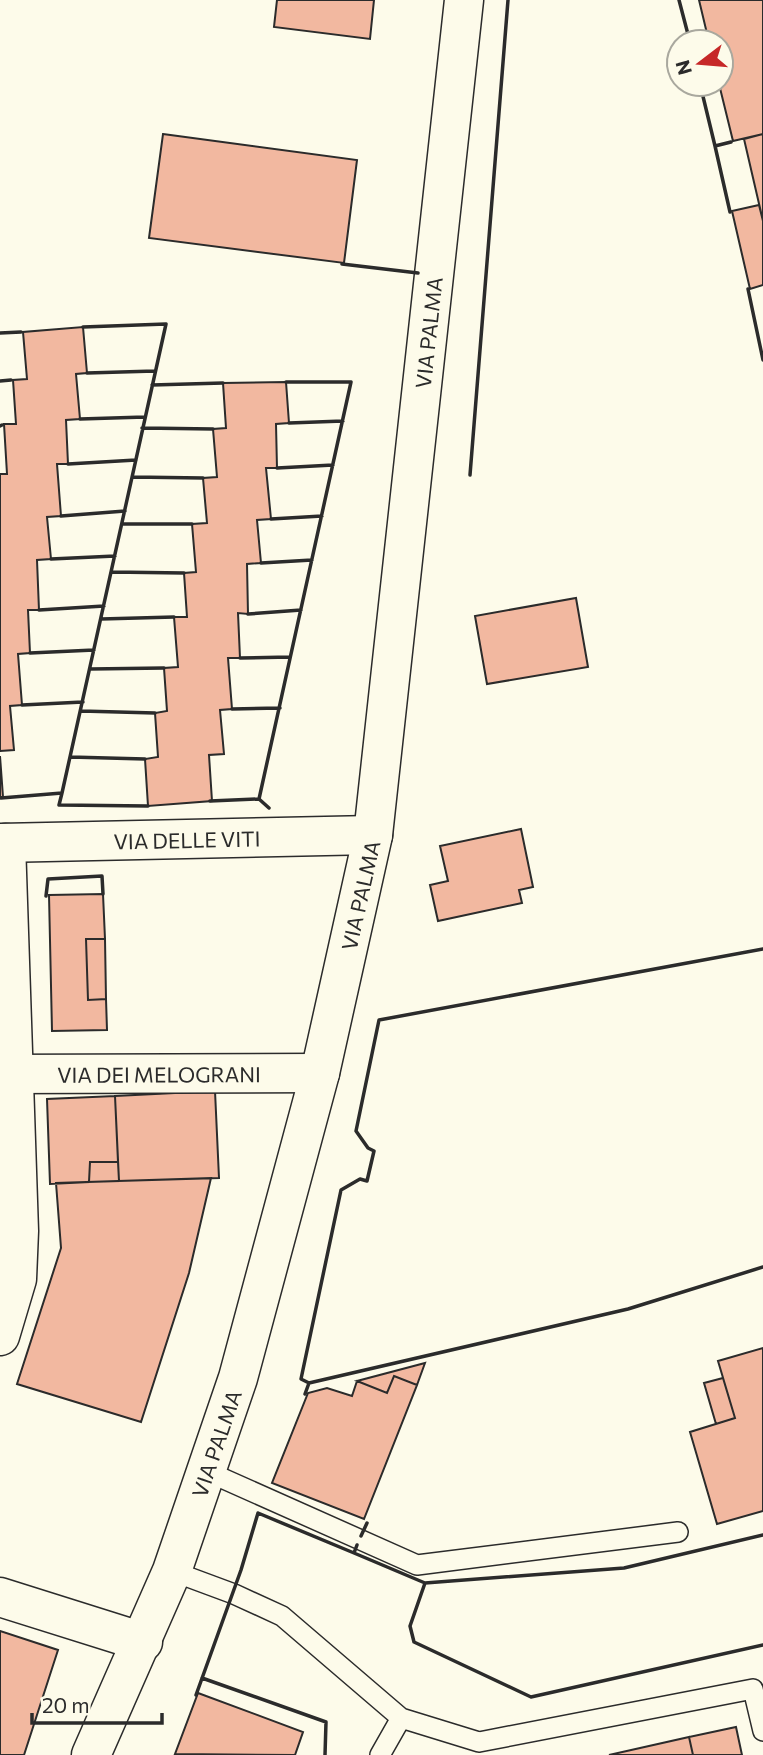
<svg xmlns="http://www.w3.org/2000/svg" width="763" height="1755" font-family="Commissioner,sans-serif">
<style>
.building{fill:#f2b8a0;stroke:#2b2b2b;stroke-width:2}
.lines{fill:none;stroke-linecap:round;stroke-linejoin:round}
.lane-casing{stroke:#2b2b2b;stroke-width:22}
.street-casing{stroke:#2b2b2b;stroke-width:41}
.secondary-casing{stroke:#2b2b2b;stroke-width:41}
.lane{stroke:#fdfbea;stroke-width:19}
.street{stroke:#fdfbea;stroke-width:38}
.secondary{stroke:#fdfbea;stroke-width:38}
.wall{stroke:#2b2b2b;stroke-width:3.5}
.labels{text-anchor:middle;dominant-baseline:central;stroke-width:5;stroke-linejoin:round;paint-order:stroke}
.street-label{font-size:21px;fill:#2b2b2b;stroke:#fdfbea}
</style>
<rect width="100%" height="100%" fill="#fdfbea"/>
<path class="building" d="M277,0H374L370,39L274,27Z
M699,0H763V134L733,141L719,84H721V42H709Z
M163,134L357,160L344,263L149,238Z
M763,134V221L744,139Z
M759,205L763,221V285L750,289L732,211Z
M83,327L87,373L76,374L80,419L66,420L68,464H57L61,516L47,517L51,559L37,560L39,610H28L30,653L18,654L22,705L10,706L14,750L0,751V474H7L4,424H16L13,380L27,379L23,332Z
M286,382L289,423L276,424L277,468H266L271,519L257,520L261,563L247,564L248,614L238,613L240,658H228L232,709L220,710L224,754L209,755L212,801L148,806L145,759L158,757L155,713L167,711L164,668L178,667L174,617H187L184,573L196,572L192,524L207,523L203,478L217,477L213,429L226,428L223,383Z
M576,598L588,667L487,684L475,616Z
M0,756L3,797H0Z
M521,829L533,887L519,890L522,903L438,921L430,885L448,881L440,846Z
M103,894L105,939H86L88,1000L106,999L107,1030L52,1031L49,895Z
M86,939H105L106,999L88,1000Z
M215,1091L219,1178L119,1181L115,1096Z
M115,1096L118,1162H90L89,1182L50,1184L47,1099Z
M90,1162H118L119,1181L89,1182Z
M211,1178L189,1273L141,1422L17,1384L61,1248L56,1183Z
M763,1348V1511L717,1524L690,1432L735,1418L718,1361Z
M425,1363L417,1385L394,1376L387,1393L357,1381Z
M394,1376L417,1385L364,1519L272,1483L308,1393L327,1388L352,1396L357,1381L387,1393Z
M723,1378L735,1418L716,1424L704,1383Z
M0,1631L58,1650L24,1755H0Z
M198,1693L303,1732L295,1755L175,1754Z
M736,1727L742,1755H693L689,1737Z
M689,1737L693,1755H609Z"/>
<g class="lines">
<g class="lane-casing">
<path id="lane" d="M206,1471L417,1565L678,1532
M172,1571L234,1594L282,1616L401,1718L479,1742L753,1689L763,1731
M380,1755L401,1718"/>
</g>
<g class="street-casing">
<g id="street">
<path id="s1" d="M0,843L373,835"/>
<path id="s2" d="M0,1074L320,1073"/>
<path d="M0,1336L17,1279L19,1231L6,843"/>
<path d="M0,1597L143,1642"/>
</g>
</g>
<g class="secondary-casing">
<g id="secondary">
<path id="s3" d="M91,1755L172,1571L238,1378L320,1073L373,835L464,0"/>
</g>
</g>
<use href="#lane" class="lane"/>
<use href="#street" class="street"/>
<use href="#secondary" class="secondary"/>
<path class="wall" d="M679,0L690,42
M700,84L715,146
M730,212L715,146L731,142
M342,264L418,273
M748,289L763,360
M0,333L21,332
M87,373L155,371
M0,381L11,380
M152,385L223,383
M80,419L145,417
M289,423L343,421
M0,426L2,425
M142,428L213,429
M68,464L136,460
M277,468L333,465
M470,475L508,0
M132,477L203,478
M61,516L125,511
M271,519L322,516
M122,524H192
M51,559L115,556
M261,563L312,560
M111,572L184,573
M39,610L104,606
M248,614L301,610
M101,619L174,617
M30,653L94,650
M240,658L290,657
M90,669L164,668
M22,705L83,702
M232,709L280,708
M81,711L155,713
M70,757L145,759
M62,793L166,324L83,327
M1,798L62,793L59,805L148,806
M259,799L351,382H286
M210,801L259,799L269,808
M46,896L48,879L102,876L103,894
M309,1383L628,1309L763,1267
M305,1394L309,1383L301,1379L341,1190L360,1179L367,1181L374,1151L368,1148L356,1131L379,1020L763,949
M763,1535L624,1568L425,1583L410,1626L414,1642L531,1697L763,1645
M361,1536L367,1523
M354,1553L425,1583
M202,1678L326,1722L325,1755
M196,1695L241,1570L258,1513L354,1553L357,1545"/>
</g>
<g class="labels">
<g class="street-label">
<text stroke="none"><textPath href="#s3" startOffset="1470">VIA PALMA</textPath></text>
<text stroke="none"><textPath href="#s1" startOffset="187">VIA DELLE VITI</textPath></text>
<text stroke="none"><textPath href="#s3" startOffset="903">VIA PALMA</textPath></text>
<text stroke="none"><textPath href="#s2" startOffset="159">VIA DEI MELOGRANI</textPath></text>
<text stroke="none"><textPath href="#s3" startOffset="336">VIA PALMA</textPath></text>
</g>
</g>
<g transform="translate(700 63) rotate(254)"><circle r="33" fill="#fdfbea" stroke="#a9a89e" stroke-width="2"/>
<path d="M0-5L12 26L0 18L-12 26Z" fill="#c62828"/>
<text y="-10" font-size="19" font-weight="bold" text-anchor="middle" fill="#2b2b2b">N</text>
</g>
<path d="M32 1713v10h130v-10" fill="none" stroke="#2b2b2b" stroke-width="3.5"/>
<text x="42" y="1713" font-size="21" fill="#2b2b2b" stroke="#fdfbea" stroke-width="5" paint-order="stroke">20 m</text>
</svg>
